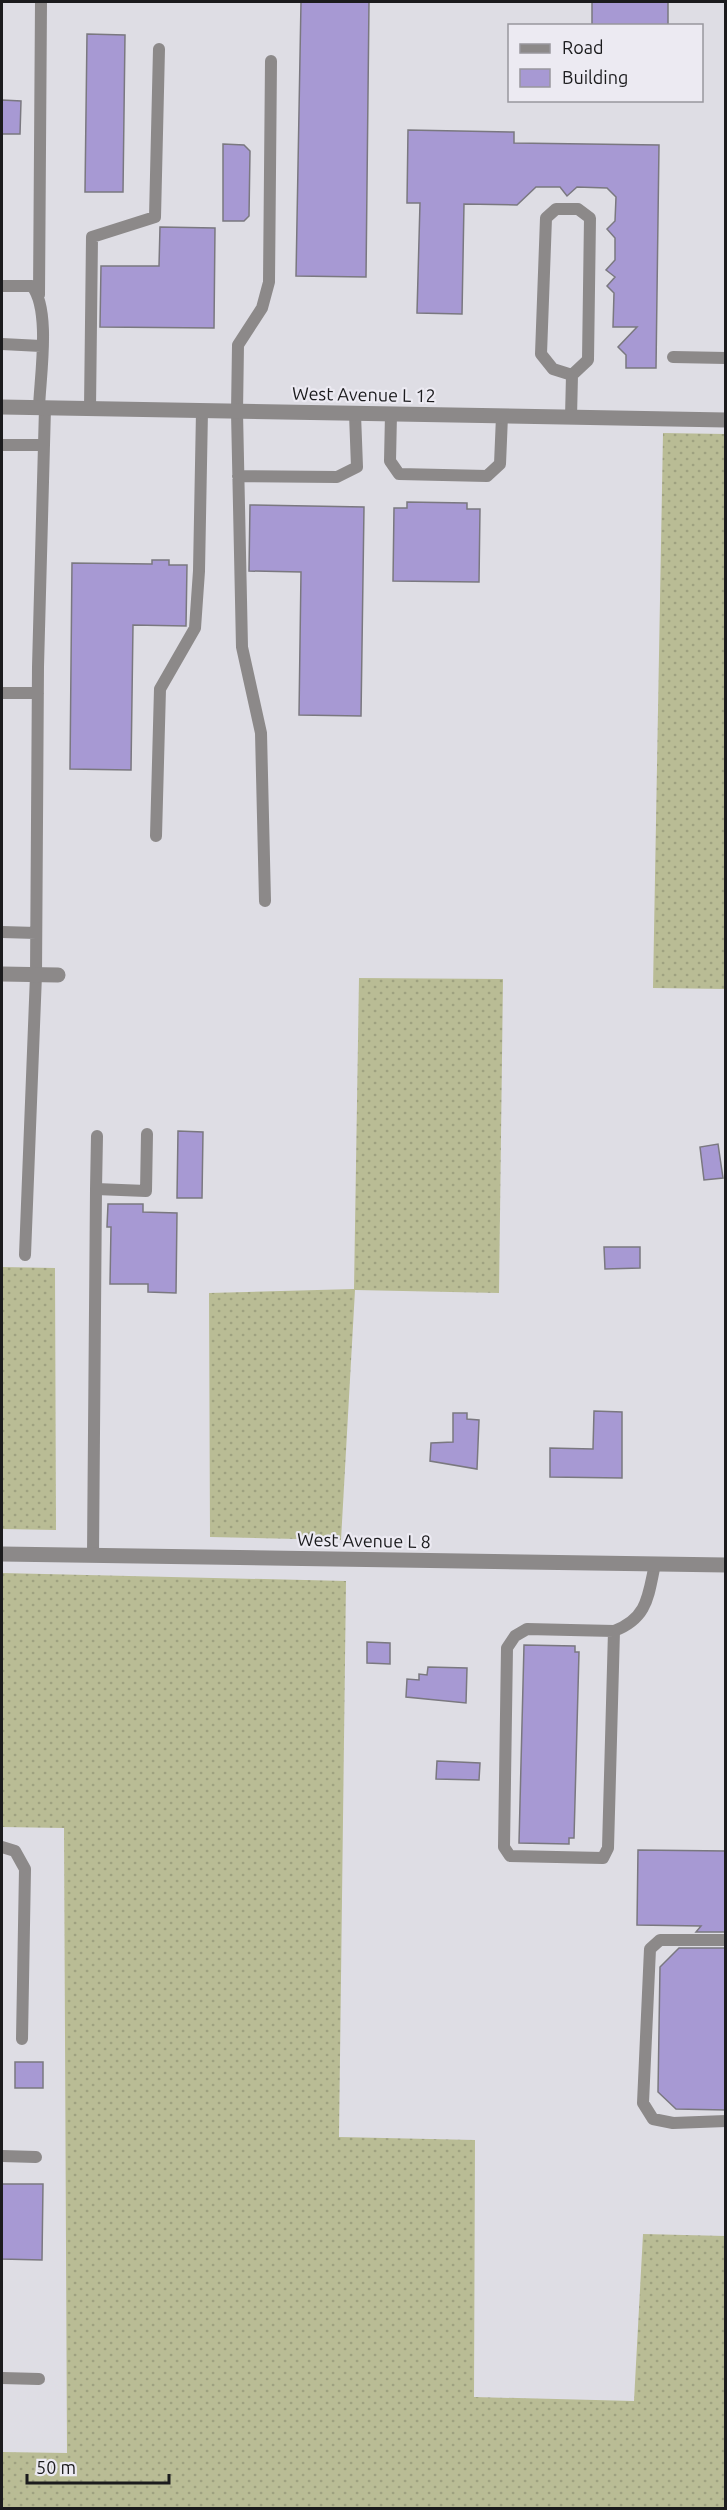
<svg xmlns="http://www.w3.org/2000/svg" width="727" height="2510" font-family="Ubuntu,sans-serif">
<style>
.grass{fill:url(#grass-dots)}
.building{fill:#a799d3;stroke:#7a787f;stroke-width:1.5}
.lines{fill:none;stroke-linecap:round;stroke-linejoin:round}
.service{stroke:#8c8989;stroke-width:12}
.minor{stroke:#8c8989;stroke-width:15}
.labels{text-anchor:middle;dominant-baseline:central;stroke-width:4.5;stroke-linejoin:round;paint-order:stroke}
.street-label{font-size:18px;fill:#1b1b1d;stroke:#eceaf2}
</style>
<defs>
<pattern id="grass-dots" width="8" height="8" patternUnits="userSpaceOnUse" patternTransform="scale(1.5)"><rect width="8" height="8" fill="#b9bc95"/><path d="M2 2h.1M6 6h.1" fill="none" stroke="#9ea180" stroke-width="1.8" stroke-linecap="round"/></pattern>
</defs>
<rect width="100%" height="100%" fill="#dedde4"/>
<path class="grass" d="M663,433L725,434V989L653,988Z
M359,978L503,979L499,1293L355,1290L341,1540L210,1537L209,1293L354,1289Z
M2,1267L55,1268L56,1530L2,1529Z
M2,1573L346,1581L339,2137L475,2140L474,2397L634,2401L643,2234L725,2236V2508H2V2452L67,2453L64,1828L2,1827Z"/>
<path class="building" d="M301,2H369L366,277L296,276Z
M592,2H668V26H592Z
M87,34L125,35L123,192H85Z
M2,100L21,101L20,134H2Z
M408,130L514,132V143L659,145L656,368H626V355L618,347L637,327H613L614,293L607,286L615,277L606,270L615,260V238L607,229L615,221L616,197L607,188L577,187L567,196L560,187H536L517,205L464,204L462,314L417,313L420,203H407Z
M223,144L244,145L250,151L249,216L244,221H223Z
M160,227L215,228L214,328L100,327L101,266H159Z
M407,502L467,503V509H480L479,582L393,581L394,508H407Z
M250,505L364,507L361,716L299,715L301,572L249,571Z
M152,560H169V565H187L186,626L133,625L131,770L70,769L72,563L152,564Z
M178,1131L203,1132L202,1198H177Z
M718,1144L723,1178L704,1180L700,1147Z
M108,1204H143V1212L177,1213L176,1293L148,1292V1284H110L111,1227H107Z
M604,1247H640V1268L605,1269Z
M594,1411L622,1412V1478L550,1477V1448L593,1449Z
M453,1413H467V1419L479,1420L477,1469L430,1461L431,1443L453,1442Z
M367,1642L390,1643V1664L367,1663Z
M524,1645L575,1646V1652H579L574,1838H569V1844L519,1843Z
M428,1667L467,1668L466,1703L406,1697L407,1679L419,1680V1674L427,1675Z
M437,1761L480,1763L479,1780L436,1779Z
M638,1850L726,1851V1932H696L701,1926L637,1925Z
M679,1948H726V2110L676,2109L658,2092L660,1967Z
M15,2062H43V2088H15Z
M2,2184H43L42,2260L2,2259Z"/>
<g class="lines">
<path class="service" d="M2,286H32C51,310 40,377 39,408
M39,295L41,2
M2,344L41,346
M673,357L726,358
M90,409L92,237L155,217L159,49
M391,414L390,461L399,474L487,476L500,464L502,416
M571,417L572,375L588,360L590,218L578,209H556L546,218L541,354L553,369L572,375
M2,445H44
M238,476L337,477L357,467L355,414
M2,693H38
M156,836L160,689L195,628L199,571L202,411
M265,901L261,733L242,647L237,412L238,345L262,308L269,282L271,61
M2,932L36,933
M96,1189L97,1136
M25,1255L36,975L38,667L45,408
M93,1555L96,1189L146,1191L147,1134
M614,1631L527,1629L515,1636L507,1648L504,1847L510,1856L603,1858L608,1848L614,1631C648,1618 648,1596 655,1564
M2,1847L15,1851L25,1869L22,2039
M726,1940H660L650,1949L643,2103L653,2119L673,2123L726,2121
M2,2156L36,2157
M2,2378L39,2379"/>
<path class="minor" d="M2,407L726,420
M2,974L58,975
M2,1554L726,1565"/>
</g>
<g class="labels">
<g class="street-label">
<text transform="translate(364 394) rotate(1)">West Avenue L 12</text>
<text transform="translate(364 1540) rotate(1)">West Avenue L 8</text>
</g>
</g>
<rect width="727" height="2510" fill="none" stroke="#1b1b1d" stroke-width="6"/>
<rect x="508" y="24" width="195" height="78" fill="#eceaf2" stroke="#98979d" stroke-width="1.5"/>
<rect x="520" y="44" width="30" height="9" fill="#8c8989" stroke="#98979d" stroke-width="1.5"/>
<text x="562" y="54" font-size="18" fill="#1b1b1d">Road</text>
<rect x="520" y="69" width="30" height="18" fill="#a799d3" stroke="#98979d" stroke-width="1.5"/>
<text x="562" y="84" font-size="18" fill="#1b1b1d">Building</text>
<path d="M27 2474v9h142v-9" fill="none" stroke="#1b1b1d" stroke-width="3"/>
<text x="36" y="2474" font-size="18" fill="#1b1b1d" stroke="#eceaf2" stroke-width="4.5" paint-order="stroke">50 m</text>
</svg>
